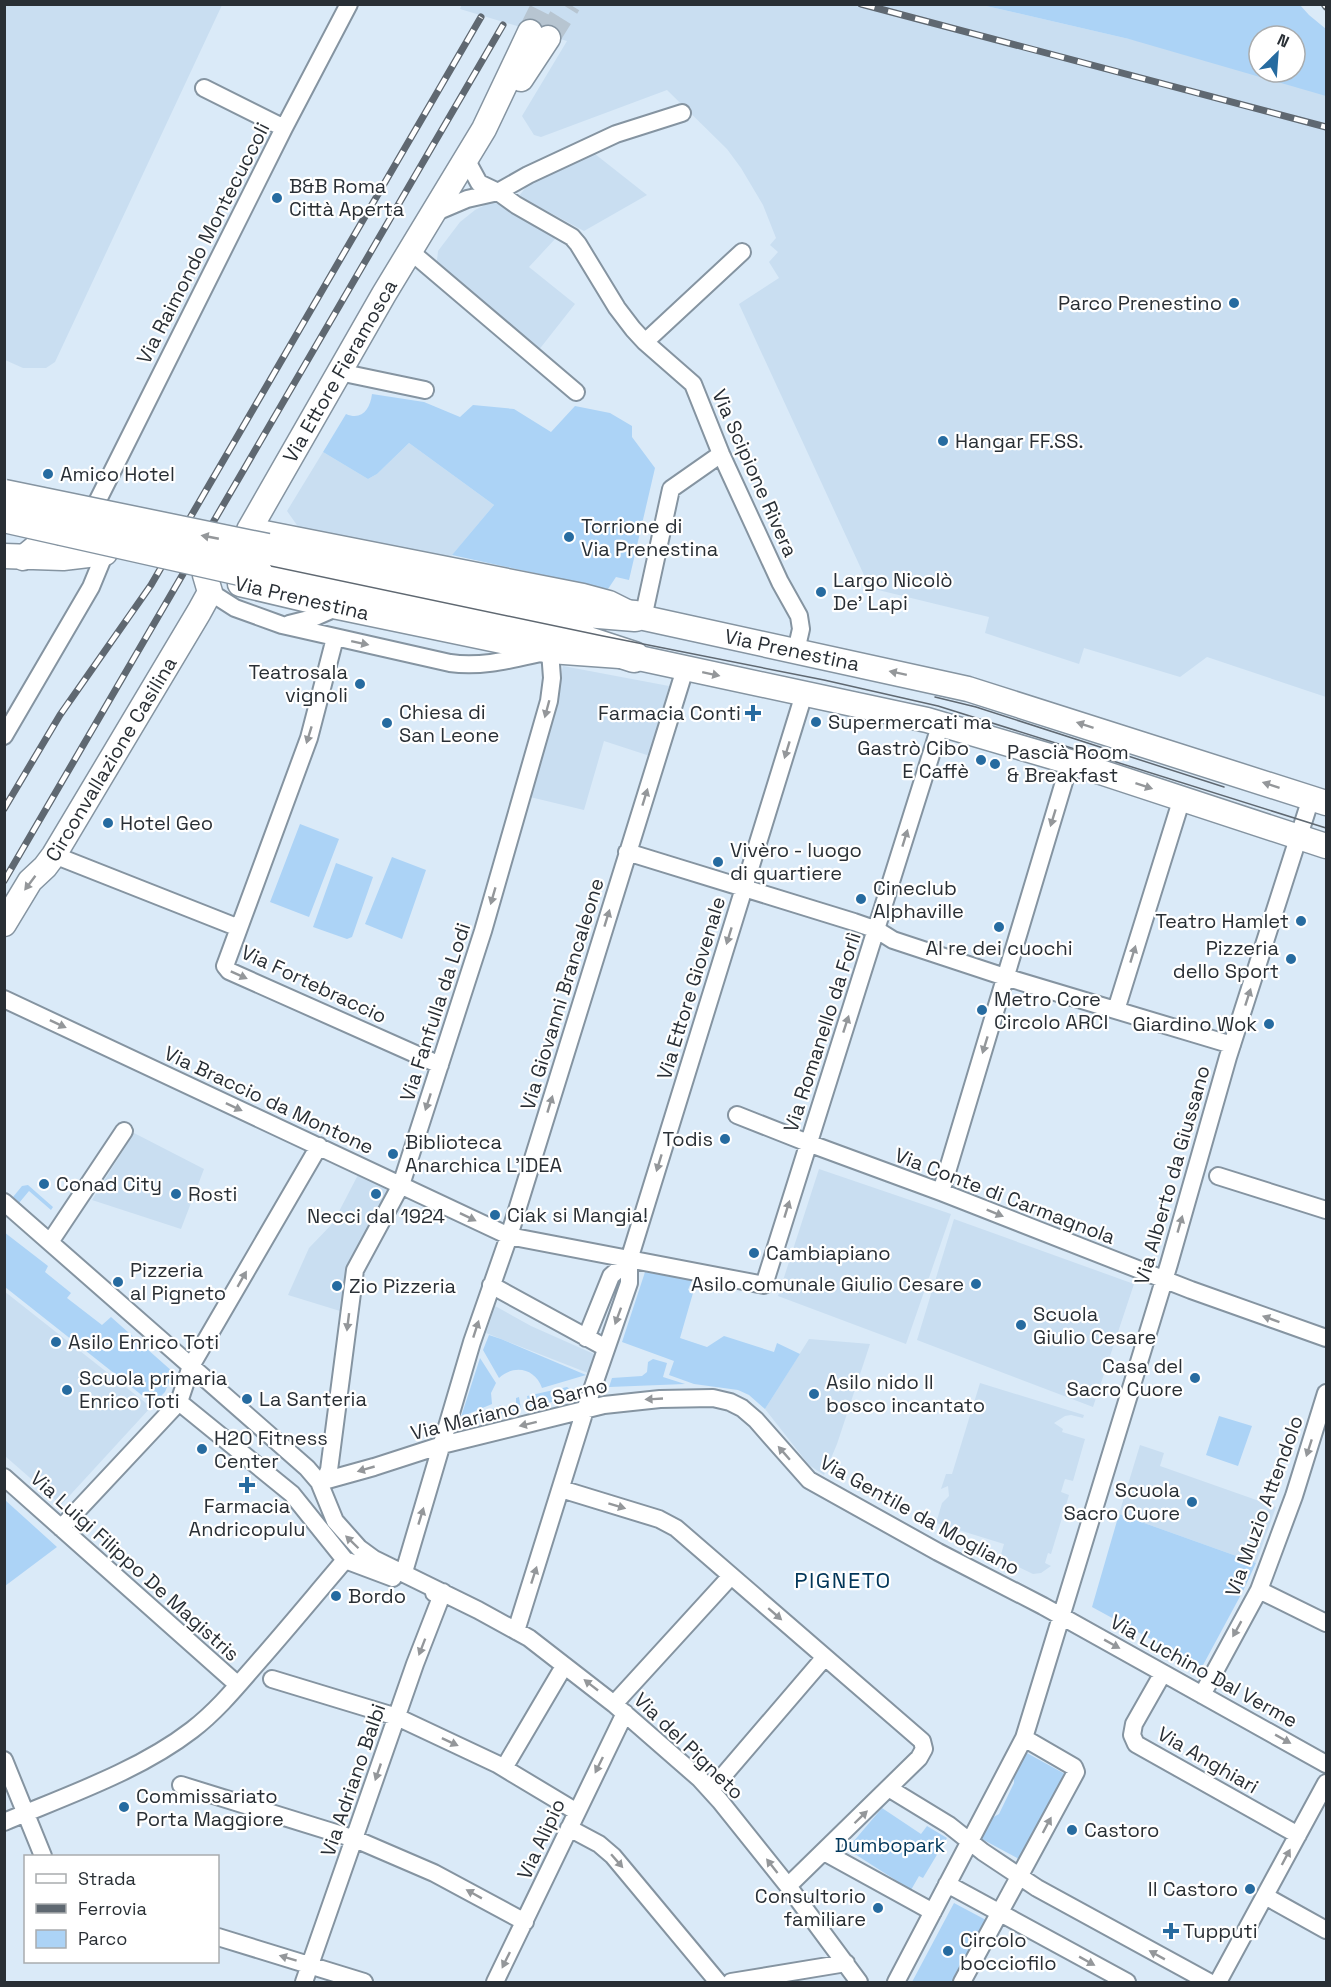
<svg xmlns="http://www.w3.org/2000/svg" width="1331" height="1987" font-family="'Space Grotesk',sans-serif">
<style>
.built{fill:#c9def1}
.green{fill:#acd3f6;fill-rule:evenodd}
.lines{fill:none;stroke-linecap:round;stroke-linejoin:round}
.secondary-tunnel{stroke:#b7c5d1;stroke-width:24;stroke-dasharray:24 12;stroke-linecap:butt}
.street-casing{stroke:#8594a1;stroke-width:20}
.secondary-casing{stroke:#8594a1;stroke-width:27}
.highway-casing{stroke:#8594a1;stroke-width:33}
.street{stroke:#fff;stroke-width:16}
.secondary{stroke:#fff;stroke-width:24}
.highway{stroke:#fff;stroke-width:30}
.tram{stroke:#5f6871;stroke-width:1.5}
.rail-casing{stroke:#5f6871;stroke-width:7}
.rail{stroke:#fff;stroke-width:4.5;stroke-dasharray:14;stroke-linecap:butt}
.highway-bridge-casing{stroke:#8594a1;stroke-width:33;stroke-linecap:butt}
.highway-bridge{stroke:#fff;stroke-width:30}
.oneway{fill:#94979a}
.poi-dot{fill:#266ba0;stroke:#fff;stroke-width:2}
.labels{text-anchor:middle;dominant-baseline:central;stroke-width:4.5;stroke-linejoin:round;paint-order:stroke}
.poi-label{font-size:20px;fill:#292f35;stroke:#fff;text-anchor:start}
.street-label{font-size:20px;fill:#292f35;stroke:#fff}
.park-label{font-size:20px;fill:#01375b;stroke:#fff}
.quarter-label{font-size:22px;letter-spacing:1.5px;fill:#013659;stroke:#fff}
</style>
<rect width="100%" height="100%" fill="#daeaf8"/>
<path class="built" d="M5,4L222,5L55,362L46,368H23L5,360Z
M462,4L982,5L1129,39L1259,55V72H1295L1326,64V697L1207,657L1180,677L1084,648L1079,664L985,633L989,617L870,588L739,304L779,278L769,262L778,252L770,245L776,238L763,205L741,168L727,149L667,90L541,137L534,135L522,116L567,41L460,9Z
M595,154L647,195L584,231L519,196L529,183Z
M491,202L506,206L540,223L555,239L529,267L575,304L538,351L436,269L438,251L460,222L475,210Z
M409,443L494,505L448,560L299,528L287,511L323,452L368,479L377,474Z
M563,666L669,686L650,756L604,741L584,810L530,797Z
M134,1133L204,1169L181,1229L92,1200Z
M819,1169L951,1214L906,1344L778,1296Z
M359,1173L389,1189L348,1269L340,1311L288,1295L309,1248L333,1223Z
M954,1219L1134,1284L1093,1407L917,1340Z
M4,1291L151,1407L61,1505L5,1456Z
M495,1306L531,1326L594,1354L588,1373L486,1333Z
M809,1339L870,1344L837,1444L824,1475L809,1465L765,1409Z
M980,1383L1084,1415L1083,1418L1071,1415L1065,1416L1054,1423L1063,1429L1062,1432L1085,1439L1073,1481L1065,1479L1061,1492L1069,1495L1051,1554L1048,1553L1045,1563L1051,1566L1041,1573L1033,1574L1000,1558L1004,1544L936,1523L942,1503L949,1496L948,1486L941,1489L946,1474H952Z
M1140,1445L1164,1453L1160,1466L1276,1507L1256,1563L1119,1514Z"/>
<path class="green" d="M982,5H1300L1309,15L1326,29V96L1129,39ZM1259,36H1295V72H1259Z
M372,394L424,402L460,417L473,405L514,409L551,432L575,406L610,413L632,426V437L655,468L629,580L616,577L608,589L452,555L494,505L409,443L377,474L368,479L323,452L346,414C362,421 370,409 372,394Z
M300,824L339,839L309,917L270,902Z
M392,857L426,870L402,939L365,924Z
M336,863L373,877L352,937L347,939L313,927Z
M28,1185L53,1207L51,1210L29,1191L19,1203L13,1197L22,1186Z
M4,1232L48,1266L45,1272L71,1293L67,1298L102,1325L111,1317L173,1372L165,1392L153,1404L5,1287Z
M645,1272L692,1280L688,1290L693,1293L680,1338L707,1347L724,1336L774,1352L777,1343L800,1354L765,1409L749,1395L738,1390L694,1384L669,1375L674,1361L622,1342Z
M489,1335L501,1339L586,1375L542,1388C535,1368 514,1364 499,1378L483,1350Z
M480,1358L496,1383L491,1393L492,1404L461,1417Z
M653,1359L667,1363L663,1377L685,1384L609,1387L612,1378L642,1376L647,1372L648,1362Z
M567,1387L579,1396L529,1407L527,1396Z
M519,1397L521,1409L468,1421L501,1405L507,1410L512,1409L516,1405V1398Z
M1219,1416L1252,1426L1238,1466L1206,1455Z
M5,1500L57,1547L5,1586Z
M1119,1514L1256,1563L1244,1589L1202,1667L1092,1607Z
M1025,1752L1065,1774L1019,1859L980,1838L990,1819L999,1814L1014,1783V1773Z
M882,1808L921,1834L927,1826L947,1838L923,1878L919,1876L911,1890L847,1849Z
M954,1903L986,1920L953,1982H912Z"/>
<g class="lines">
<path class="secondary-tunnel" d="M530,32L544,4
M548,38L569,4"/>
<g class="street-casing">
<path id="street" d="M204,88L284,128
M682,113L616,134L528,175L498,192L516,205L572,237L578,244L617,308L633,329L645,342L693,384L721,454L780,582L799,616L801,629L796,651
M434,213L467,199L498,192L479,183L466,159
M410,251L576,392
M645,342L742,252
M339,372L425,390
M97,502L284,128L349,4
M210,592L235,608L282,625L450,663C484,668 516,658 550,651L552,678L549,701L483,931L401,1185L355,1270L329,1470L326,1477L319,1482
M643,618L671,489L721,454
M289,624L313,618L338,607
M335,638L309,738L225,966L229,971L440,1065
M4,736L91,587L105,553
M627,852L854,922L877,930L893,940L1005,977L1232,1045
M54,855L239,928
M4,999L509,1236L764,1285L941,723
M1116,1010L1182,798
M737,1115L808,1143L941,1192L1191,1290L1326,1338
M1218,1176L1326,1210
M941,1192L1070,762
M4,1202L307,1468L319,1482L335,1521L359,1548L374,1559L478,1610L529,1638L614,1704L700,1779L720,1801L788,1886L859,1982
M50,1242L124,1131
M491,1285L606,1348
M586,1338L611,1276L629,1260
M179,1402L292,1494L345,1560L393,1578
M4,1477L238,1685
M320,1482L374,1467L442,1445L604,1405L660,1399L713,1398L730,1402L742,1408L756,1420L809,1480L938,1552L1043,1606L1326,1764
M561,1489L659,1519L676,1528L922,1741L924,1749L919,1758L788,1886
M61,1528L179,1402L191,1366L319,1146
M404,1572L472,1342L509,1236L685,669
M1259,1590L1326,1623
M516,1631L585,1410L629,1283V1260L804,694
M1163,1673L1134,1724L1132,1735L1136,1744L1298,1835
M272,1679L397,1717L497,1764L577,1812
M1202,1695L1259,1590L1294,1496L1326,1393
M614,1704L731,1576
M4,1760L43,1856
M504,1768L560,1673
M181,1785L355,1839L434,1873L525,1922
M890,1789L949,1825L983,1852L1037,1888L1209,1982
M711,1790L825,1657
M4,1822C66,1796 139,1771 192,1730C218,1710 238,1685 259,1661C288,1628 316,1594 345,1560
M569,1828L599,1844L613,1856L718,1982
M824,1852L933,1912
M947,1884L1127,1982
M1265,1896L1326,1930
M218,1937L364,1982
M304,1982L415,1664L443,1592L434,1593
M495,1982L625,1713
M731,1982L846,1963
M896,1982L1024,1738L1169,1264L1228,1057L1311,798
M962,1982L1076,1772L1074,1767L1024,1738
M1218,1982L1326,1783"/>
</g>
<g class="secondary-casing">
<path id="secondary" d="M530,32L484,129L384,294L249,530L583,596L609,603L635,616L968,689L1326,803
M521,79L548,38
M4,556L63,558L105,553
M23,558L57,530L70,522
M240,584L338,607L550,651L634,657L927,720L1070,762L1326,846
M4,924L30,881L45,867L54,855L199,612L210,592L205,575"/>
</g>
<g class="highway-casing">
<path id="highway" d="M267,549L586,612L635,616
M258,574L585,641L634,657"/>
</g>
<use href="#street" class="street"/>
<use href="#secondary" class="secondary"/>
<use href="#highway" class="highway"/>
<path class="tram" d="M4,510L603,636L824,680L938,706L1326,828
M935,697L976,707L1224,787"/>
<g class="rail-casing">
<path id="rail" d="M861,4L1326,127
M1324,4L1326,7
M4,809L60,715L151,585L481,17
M4,881L503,25"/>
</g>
<use href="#rail" class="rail"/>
<g class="highway-bridge-casing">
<path id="highway-bridge" d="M4,495L267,549
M4,517L258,574"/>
</g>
<use href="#highway-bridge" class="highway-bridge"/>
</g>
<defs><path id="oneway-solid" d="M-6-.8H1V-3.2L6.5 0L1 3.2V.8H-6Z" transform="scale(1.5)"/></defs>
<g class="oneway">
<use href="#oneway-solid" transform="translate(210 537) rotate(-169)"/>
<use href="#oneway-solid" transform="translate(360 643) rotate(12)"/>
<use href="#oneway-solid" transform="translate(898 673) rotate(-168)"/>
<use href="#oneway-solid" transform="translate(711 674) rotate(12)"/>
<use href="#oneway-solid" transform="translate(547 709) rotate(105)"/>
<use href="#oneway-solid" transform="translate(1085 725) rotate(-162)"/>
<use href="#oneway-solid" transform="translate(309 735) rotate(107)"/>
<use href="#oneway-solid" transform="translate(787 750) rotate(107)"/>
<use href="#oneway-solid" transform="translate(1271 785) rotate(-162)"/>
<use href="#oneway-solid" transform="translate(1144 786) rotate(18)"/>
<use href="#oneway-solid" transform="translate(645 797) rotate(-73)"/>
<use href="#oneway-solid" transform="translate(1053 818) rotate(107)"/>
<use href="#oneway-solid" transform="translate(905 838) rotate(-73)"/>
<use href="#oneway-solid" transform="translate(30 883) rotate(127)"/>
<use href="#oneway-solid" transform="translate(493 896) rotate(106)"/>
<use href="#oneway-solid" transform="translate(607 918) rotate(-73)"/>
<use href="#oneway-solid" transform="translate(729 936) rotate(107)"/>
<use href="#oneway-solid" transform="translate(1133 954) rotate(-73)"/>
<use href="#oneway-solid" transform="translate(239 975) rotate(24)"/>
<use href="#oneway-solid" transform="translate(1248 997) rotate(-72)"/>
<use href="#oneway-solid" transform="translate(58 1024) rotate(25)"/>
<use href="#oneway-solid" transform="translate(846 1024) rotate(-72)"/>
<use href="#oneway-solid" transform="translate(985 1045) rotate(107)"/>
<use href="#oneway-solid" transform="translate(428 1102) rotate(108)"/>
<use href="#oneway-solid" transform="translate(550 1104) rotate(-73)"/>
<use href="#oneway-solid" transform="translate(234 1107) rotate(25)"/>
<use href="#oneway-solid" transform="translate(659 1163) rotate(107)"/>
<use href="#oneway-solid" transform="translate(787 1209) rotate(-73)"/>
<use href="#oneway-solid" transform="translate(995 1213) rotate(22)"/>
<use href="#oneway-solid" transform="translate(468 1217) rotate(26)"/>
<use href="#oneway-solid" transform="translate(1180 1224) rotate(-74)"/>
<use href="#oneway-solid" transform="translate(242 1279) rotate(-60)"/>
<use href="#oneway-solid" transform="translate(618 1316) rotate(110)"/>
<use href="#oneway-solid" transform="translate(1271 1319) rotate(-160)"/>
<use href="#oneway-solid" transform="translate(348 1322) rotate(97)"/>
<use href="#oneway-solid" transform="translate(476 1329) rotate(-72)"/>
<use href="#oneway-solid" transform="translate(654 1399) rotate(177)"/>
<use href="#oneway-solid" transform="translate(528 1424) rotate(166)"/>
<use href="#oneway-solid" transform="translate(1309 1448) rotate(108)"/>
<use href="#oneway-solid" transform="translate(784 1453) rotate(-131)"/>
<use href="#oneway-solid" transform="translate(366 1469) rotate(164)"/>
<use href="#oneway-solid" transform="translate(617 1506) rotate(17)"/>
<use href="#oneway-solid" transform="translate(421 1516) rotate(-73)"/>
<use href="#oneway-solid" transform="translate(352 1542) rotate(-136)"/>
<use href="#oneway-solid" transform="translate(534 1575) rotate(-72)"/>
<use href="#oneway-solid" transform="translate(775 1614) rotate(41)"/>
<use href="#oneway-solid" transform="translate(1237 1629) rotate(119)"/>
<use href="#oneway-solid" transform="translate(1112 1644) rotate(29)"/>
<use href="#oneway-solid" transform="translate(422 1647) rotate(111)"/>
<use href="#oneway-solid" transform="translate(591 1685) rotate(-142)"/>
<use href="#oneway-solid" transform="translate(1283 1739) rotate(29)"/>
<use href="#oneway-solid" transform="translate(450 1742) rotate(25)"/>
<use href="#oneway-solid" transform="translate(599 1765) rotate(116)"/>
<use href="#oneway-solid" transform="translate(378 1772) rotate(109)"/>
<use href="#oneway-solid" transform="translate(861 1817) rotate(-44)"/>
<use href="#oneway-solid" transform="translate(1047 1825) rotate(-62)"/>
<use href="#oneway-solid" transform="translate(1286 1857) rotate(-62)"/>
<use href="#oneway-solid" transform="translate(617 1861) rotate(49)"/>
<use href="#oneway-solid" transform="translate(772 1866) rotate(-128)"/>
<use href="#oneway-solid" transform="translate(474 1894) rotate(-151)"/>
<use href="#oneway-solid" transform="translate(1157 1955) rotate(-151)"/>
<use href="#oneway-solid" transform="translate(288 1958) rotate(-163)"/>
<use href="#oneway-solid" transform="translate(506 1960) rotate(116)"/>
<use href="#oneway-solid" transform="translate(1087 1961) rotate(29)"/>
</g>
<g class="poi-dot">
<circle cx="277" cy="198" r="6"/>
<circle cx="1234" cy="303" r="6"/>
<circle cx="943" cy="441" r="6"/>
<circle cx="48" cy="474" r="6"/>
<circle cx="569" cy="537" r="6"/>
<circle cx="821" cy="592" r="6"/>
<circle cx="360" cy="684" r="6"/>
<path d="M750 704h6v6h6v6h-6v6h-6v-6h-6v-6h6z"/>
<circle cx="816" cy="722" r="6"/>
<circle cx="387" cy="723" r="6"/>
<circle cx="981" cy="760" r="6"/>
<circle cx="995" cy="764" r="6"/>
<circle cx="108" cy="823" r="6"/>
<circle cx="718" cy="862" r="6"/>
<circle cx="861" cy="899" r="6"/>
<circle cx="1301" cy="921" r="6"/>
<circle cx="999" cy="927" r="6"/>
<circle cx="1291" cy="959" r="6"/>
<circle cx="982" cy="1010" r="6"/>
<circle cx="1269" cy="1024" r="6"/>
<circle cx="725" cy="1139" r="6"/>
<circle cx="393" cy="1154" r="6"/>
<circle cx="44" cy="1184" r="6"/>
<circle cx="176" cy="1194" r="6"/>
<circle cx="376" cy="1194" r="6"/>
<circle cx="495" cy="1215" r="6"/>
<circle cx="754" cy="1253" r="6"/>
<circle cx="118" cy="1282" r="6"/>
<circle cx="976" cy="1284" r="6"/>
<circle cx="337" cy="1286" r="6"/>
<circle cx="1021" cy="1325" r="6"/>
<circle cx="56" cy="1342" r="6"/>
<circle cx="1195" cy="1378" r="6"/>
<circle cx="67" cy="1390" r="6"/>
<circle cx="814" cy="1394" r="6"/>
<circle cx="247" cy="1399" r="6"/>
<circle cx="202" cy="1449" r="6"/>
<path d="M244 1476h6v6h6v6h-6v6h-6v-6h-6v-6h6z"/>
<circle cx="1192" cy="1502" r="6"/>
<circle cx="336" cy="1596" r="6"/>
<circle cx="124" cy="1807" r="6"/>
<circle cx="1072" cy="1830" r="6"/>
<circle cx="1250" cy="1889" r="6"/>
<circle cx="878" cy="1908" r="6"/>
<path d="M1168 1922h6v6h6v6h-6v6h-6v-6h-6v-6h6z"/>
<circle cx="948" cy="1951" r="6"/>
</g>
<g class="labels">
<g class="poi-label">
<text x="289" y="186">B&amp;B Roma<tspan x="289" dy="23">Città Aperta</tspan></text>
<text x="1222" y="303" text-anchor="end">Parco Prenestino</text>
<text x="955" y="441">Hangar FF.SS.</text>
<text x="60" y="474">Amico Hotel</text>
<text x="581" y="526">Torrione di<tspan x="581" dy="23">Via Prenestina</tspan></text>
<text x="833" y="580">Largo Nicolò<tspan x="833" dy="23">De' Lapi</tspan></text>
<text x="348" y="672" text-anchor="end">Teatrosala<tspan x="348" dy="23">vignoli</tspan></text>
<text x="399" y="712">Chiesa di<tspan x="399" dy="23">San Leone</tspan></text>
<text x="741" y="713" text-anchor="end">Farmacia Conti</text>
<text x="828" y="722">Supermercati ma</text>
<text x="969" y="748" text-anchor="end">Gastrò Cibo<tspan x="969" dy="23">E Caffè</tspan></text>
<text x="1007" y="752">Pascià Room<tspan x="1007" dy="23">&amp; Breakfast</tspan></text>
<text x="120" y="823">Hotel Geo</text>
<text x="730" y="850">Vivèro - luogo<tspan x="730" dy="23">di quartiere</tspan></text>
<text x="873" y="888">Cineclub<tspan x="873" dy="23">Alphaville</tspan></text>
<text x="1289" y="921" text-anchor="end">Teatro Hamlet</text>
<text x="999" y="948" text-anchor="middle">Al re dei cuochi</text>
<text x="1279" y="948" text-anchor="end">Pizzeria<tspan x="1279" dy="23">dello Sport</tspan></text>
<text x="994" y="999">Metro Core<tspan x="994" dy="23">Circolo ARCI</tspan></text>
<text x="1257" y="1024" text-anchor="end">Giardino Wok</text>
<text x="713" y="1139" text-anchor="end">Todis</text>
<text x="405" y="1142">Biblioteca<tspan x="405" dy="23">Anarchica L'IDEA</tspan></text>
<text x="56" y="1184">Conad City</text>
<text x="188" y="1194">Rosti</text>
<text x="507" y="1215">Ciak si Mangia!</text>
<text x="376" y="1216" text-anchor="middle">Necci dal 1924</text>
<text x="766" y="1253">Cambiapiano</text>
<text x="130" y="1270">Pizzeria<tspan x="130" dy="23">al Pigneto</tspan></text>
<text x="964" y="1284" text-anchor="end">Asilo comunale Giulio Cesare</text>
<text x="349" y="1286">Zio Pizzeria</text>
<text x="1033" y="1314">Scuola<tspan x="1033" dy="23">Giulio Cesare</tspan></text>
<text x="68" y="1342">Asilo Enrico Toti</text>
<text x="1183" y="1366" text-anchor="end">Casa del<tspan x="1183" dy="23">Sacro Cuore</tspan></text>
<text x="79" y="1378">Scuola primaria<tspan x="79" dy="23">Enrico Toti</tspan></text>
<text x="826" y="1382">Asilo nido Il<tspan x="826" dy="23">bosco incantato</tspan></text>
<text x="259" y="1399">La Santeria</text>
<text x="214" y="1438">H2O Fitness<tspan x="214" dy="23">Center</tspan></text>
<text x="1180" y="1490" text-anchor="end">Scuola<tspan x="1180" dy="23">Sacro Cuore</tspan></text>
<text x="247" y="1506" text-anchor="middle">Farmacia<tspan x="247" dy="23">Andricopulu</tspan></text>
<text x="348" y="1596">Bordo</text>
<text x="136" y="1796">Commissariato<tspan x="136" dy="23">Porta Maggiore</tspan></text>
<text x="1084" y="1830">Castoro</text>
<text x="1238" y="1889" text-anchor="end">Il Castoro</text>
<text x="866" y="1896" text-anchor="end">Consultorio<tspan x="866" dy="23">familiare</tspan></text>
<text x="1183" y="1931">Tupputi</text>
<text x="960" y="1940">Circolo<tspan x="960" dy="23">bocciofilo</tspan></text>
</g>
<g class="street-label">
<text transform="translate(203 243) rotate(-63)">Via Raimondo Montecuccoli</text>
<text transform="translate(340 371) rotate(-60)">Via Ettore Fieramosca</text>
<text transform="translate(755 473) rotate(66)">Via Scipione Rivera</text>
<text transform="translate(302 598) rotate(13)">Via Prenestina</text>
<text transform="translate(792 650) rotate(12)">Via Prenestina</text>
<text transform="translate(111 759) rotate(-59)">Circonvallazione Casilina</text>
<text transform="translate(314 984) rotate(25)">Via Fortebraccio</text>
<text transform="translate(691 988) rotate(-73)">Via Ettore Giovenale</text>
<text transform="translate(562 994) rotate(-73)">Via Giovanni Brancaleone</text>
<text transform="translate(435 1012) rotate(-72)">Via Fanfulla da Lodi</text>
<text transform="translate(822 1032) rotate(-72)">Via Romanello da Forlì</text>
<text transform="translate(269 1100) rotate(25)">Via Braccio da Montone</text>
<text transform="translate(1172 1175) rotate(-74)">Via Alberto da Giussano</text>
<text transform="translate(1005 1196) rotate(21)">Via Conte di Carmagnola</text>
<text transform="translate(509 1409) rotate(-14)">Via Mariano da Sarno</text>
<text transform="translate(1264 1506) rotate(-70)">Via Muzio Attendolo</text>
<text transform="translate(920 1515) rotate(29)">Via Gentile da Mogliano</text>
<text transform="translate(135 1566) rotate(42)">Via Luigi Filippo De Magistris</text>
<text transform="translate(1204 1671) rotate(29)">Via Luchino Dal Verme</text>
<text transform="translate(689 1746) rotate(44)">Via del Pigneto</text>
<text transform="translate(1208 1760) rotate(30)">Via Anghiari</text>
<text transform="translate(353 1780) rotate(-71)">Via Adriano Balbi</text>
<text transform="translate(541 1839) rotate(-65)">Via Alipio</text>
</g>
<g class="park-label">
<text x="890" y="1845">Dumbopark</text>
</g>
<g class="quarter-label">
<text x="843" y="1580">PIGNETO</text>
</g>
</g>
<rect width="1331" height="1987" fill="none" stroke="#292f35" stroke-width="12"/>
<rect x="24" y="1855" width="195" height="108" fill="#ffffff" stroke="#a9acae" stroke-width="1.5"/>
<rect x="36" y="1874" width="30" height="9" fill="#ffffff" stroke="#a9acae" stroke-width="1.5"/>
<text x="78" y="1885" font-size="18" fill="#292f35">Strada</text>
<rect x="36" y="1904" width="30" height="9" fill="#5f6871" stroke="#a9acae" stroke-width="1.5"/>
<text x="78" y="1915" font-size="18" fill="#292f35">Ferrovia</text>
<rect x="36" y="1930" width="30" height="18" fill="#acd3f6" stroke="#a9acae" stroke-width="1.5"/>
<text x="78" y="1945" font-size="18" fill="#292f35">Parco</text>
<g transform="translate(1277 54) rotate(25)"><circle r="28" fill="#ffffff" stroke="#a9acae" stroke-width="1.5"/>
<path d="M0-4.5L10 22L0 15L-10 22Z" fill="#266ba0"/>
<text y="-9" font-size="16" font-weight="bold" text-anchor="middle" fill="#292f35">N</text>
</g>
</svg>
